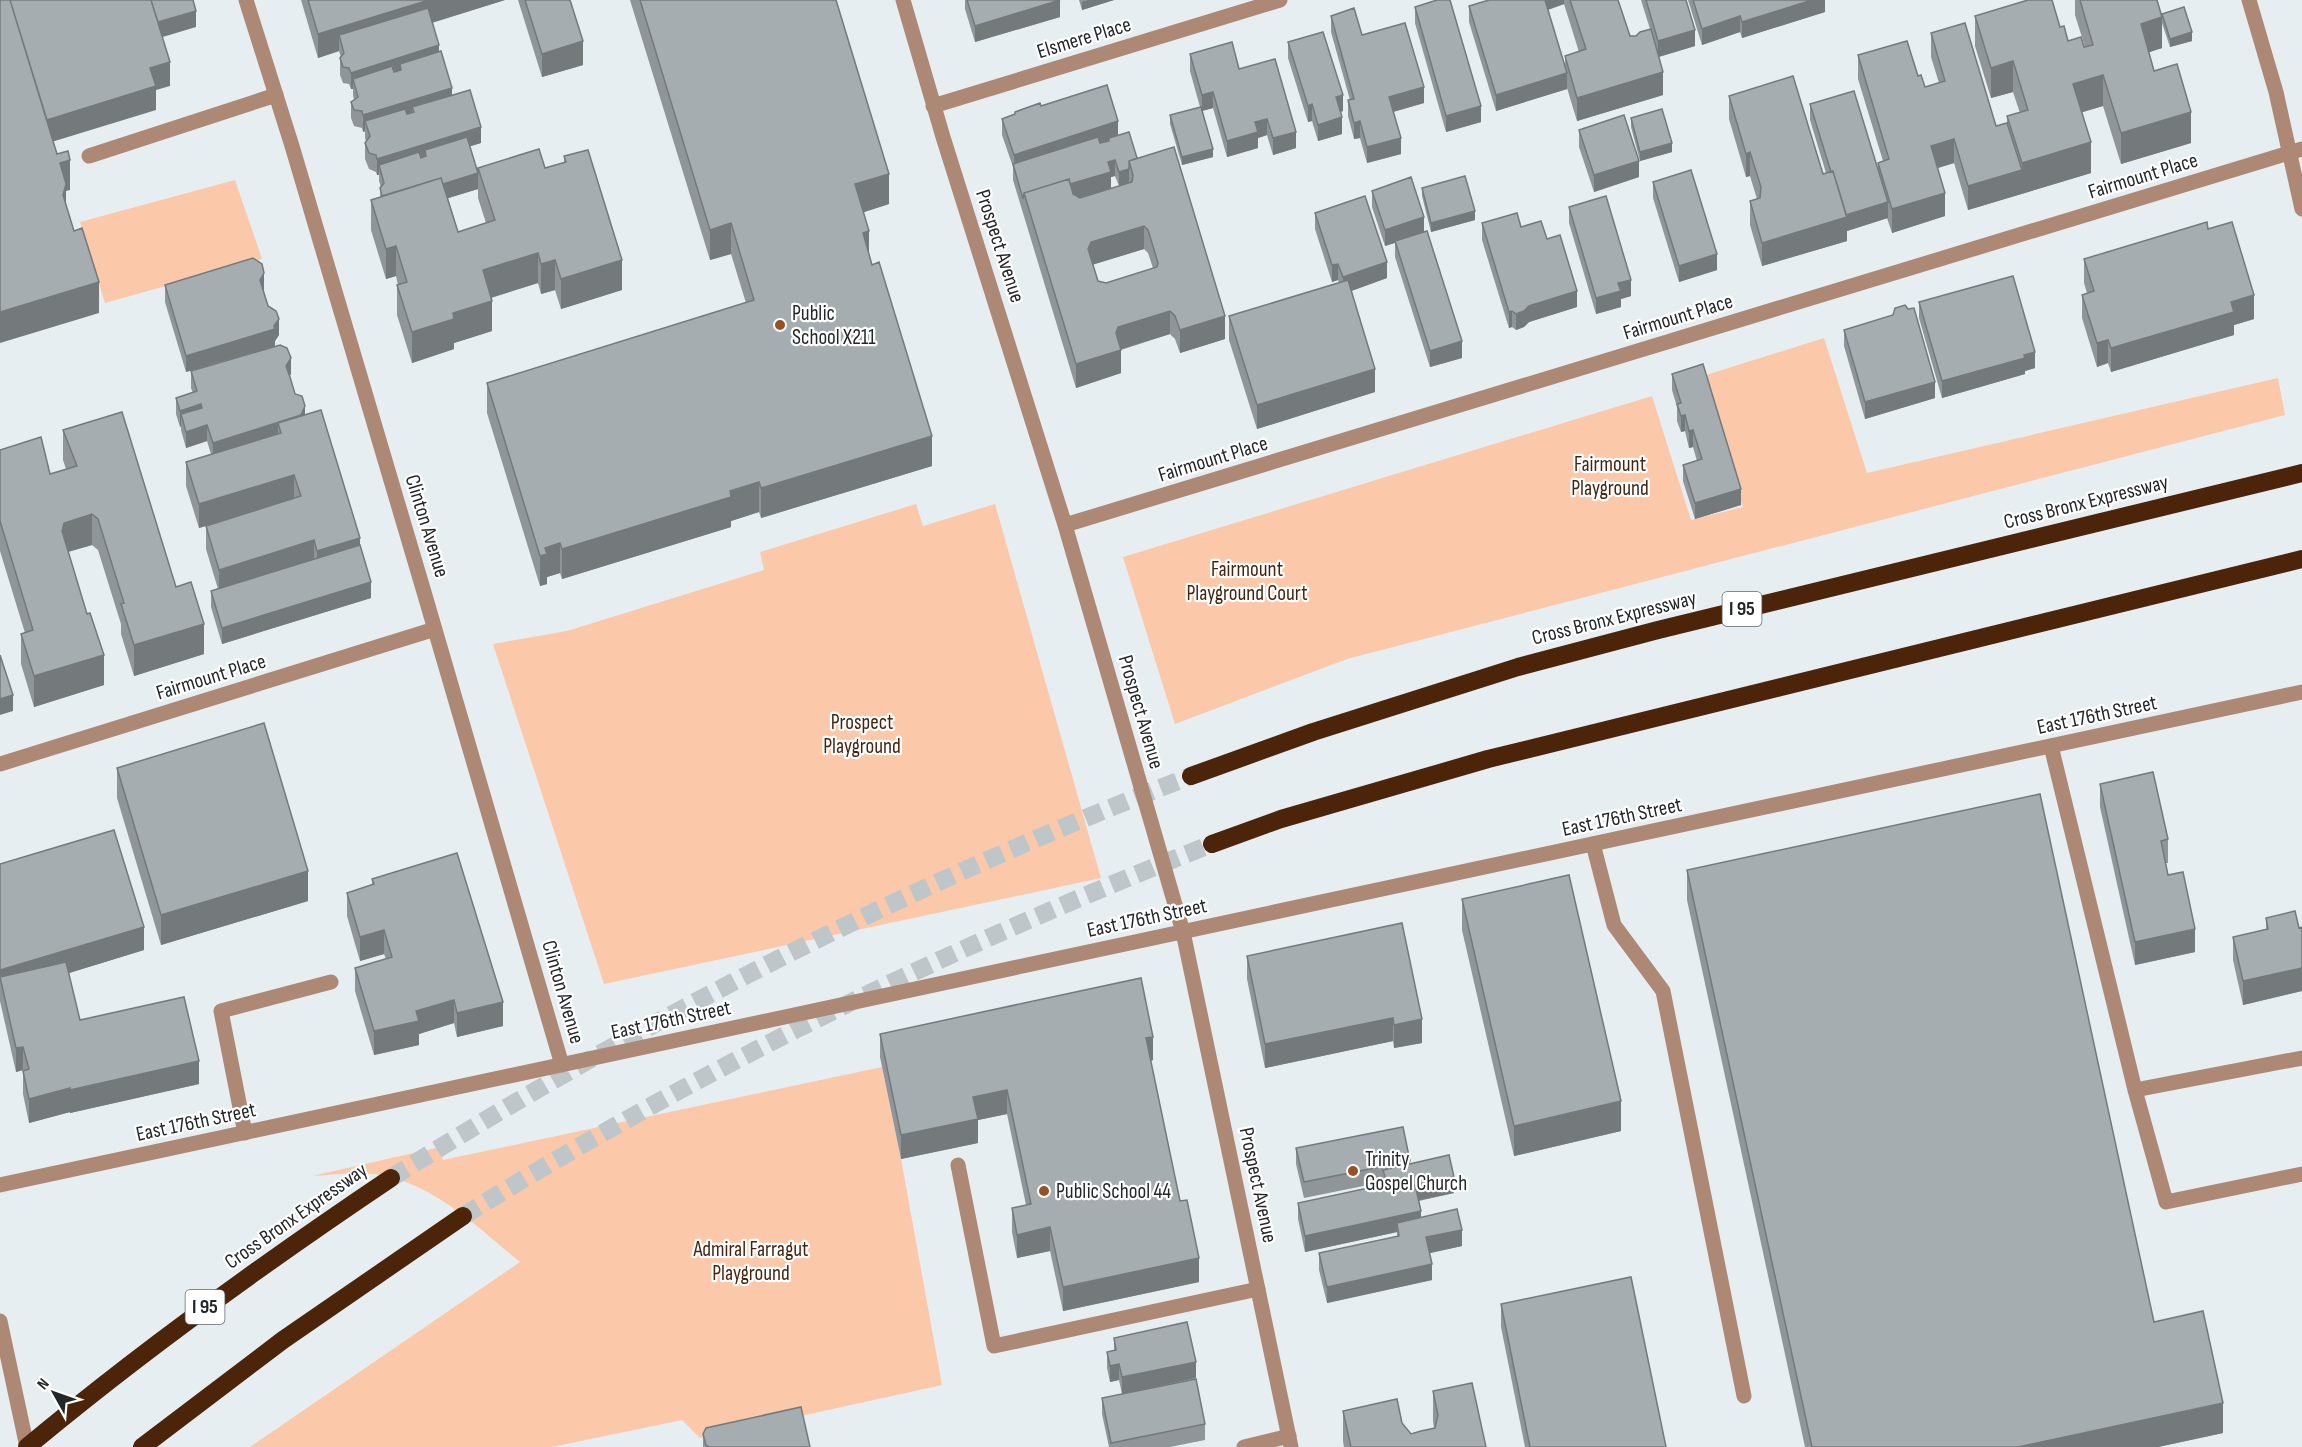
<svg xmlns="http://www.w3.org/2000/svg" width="2302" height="1447" font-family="'Sofia Sans Condensed',sans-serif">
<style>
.green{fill:#fbc8aa}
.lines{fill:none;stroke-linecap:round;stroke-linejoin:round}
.motorway-tunnel{stroke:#bfc6ca;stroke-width:18;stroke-dasharray:18 9;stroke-linecap:butt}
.service{stroke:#ad8975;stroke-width:15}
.minor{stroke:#ad8975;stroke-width:15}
.tertiary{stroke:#ad8975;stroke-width:15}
.motorway{stroke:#4b240a;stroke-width:18}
.wall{fill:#8f9598;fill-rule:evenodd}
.shaded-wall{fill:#74797c}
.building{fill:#a6adb1;stroke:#74797c;stroke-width:1.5;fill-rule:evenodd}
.poi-dot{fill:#965225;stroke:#fff;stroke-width:2}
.labels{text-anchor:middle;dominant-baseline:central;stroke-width:4.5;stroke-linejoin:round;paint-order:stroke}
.shield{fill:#fff;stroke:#666869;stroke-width:1.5}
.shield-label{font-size:20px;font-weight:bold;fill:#242729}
.street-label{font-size:21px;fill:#242729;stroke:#fff}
.poi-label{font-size:21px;fill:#242729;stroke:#fff;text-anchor:start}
.park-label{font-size:21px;fill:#452510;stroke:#fff}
</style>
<rect width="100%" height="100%" fill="#e6eef2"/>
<path class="green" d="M235,180L262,259L105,303L80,222Z
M1824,338L1867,473L2278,378L2285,415L1347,659L1175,724L1123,557L1652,396L1691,520L1743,507L1703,376Z
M916,504L923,526L995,504L1101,878L604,984L493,644L567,631L764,570L760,552Z
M882,1067L901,1159L942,1385L700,1438L682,1420L552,1447H250L520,1262C478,1228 436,1185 381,1175C358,1171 335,1175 312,1176L440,1147L443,1160Z"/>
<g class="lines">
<path class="motorway-tunnel" d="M391,1178C644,1019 912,883 1191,776
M463,1216C700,1069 952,946 1212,844"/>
<path class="service" d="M89,156L276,95
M2051,746L2135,1090L2302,1058
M1593,844L1614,925L1663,991L1744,1396
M2135,1090L2166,1202L2302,1174
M245,1133L221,1011L331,982
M958,1165L994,1346L1258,1289
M1244,1447L1289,1436"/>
<path class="minor" d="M246,0L292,146L424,592L562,1065
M903,0L943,137L1065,525L1183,932L1291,1447
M2249,0L2276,92L2302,209
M933,106L1280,0
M1065,525L2302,149
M0,764L435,629
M0,1185L2302,692"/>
<path class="tertiary" d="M0,1321L27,1447"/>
<path class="motorway" d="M1191,776L1313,732L1518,667L1658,630L2302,473
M1212,844L1281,819L1488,759L2302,559
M27,1447C143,1350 266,1262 391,1178
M142,1447L283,1340L463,1216"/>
</g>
<path class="wall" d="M301,0H505L432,23L439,52L452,95L481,143L470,146L478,189L448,198L458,232L486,223L478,198V168H545L564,163V156L622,290L561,309L555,290L541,294L538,283L491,298L492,331L454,343V349L412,363L397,315V285H398L396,276L386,279L371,230V200L380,197L381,187L379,181V175H377L376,172L369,169L365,159V143L366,141L365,138V131L363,132L362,128L354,126L351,118V102L354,100L353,95V89H351L349,84L343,83L340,75V58L341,57L339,51L318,58Z
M518,0H570L583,65L542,77Z
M630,0H836L889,204L864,212L869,257L932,466L761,518L759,512L731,521V527L562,579L560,573L547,577V584L540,586L487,413V383L746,303L731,254L710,260Z
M965,0H1060V17L975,42L965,9Z
M1079,0H1114L1082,10Z
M1489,0H1618L1630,36H1636L1650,29L1641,0H1686L1695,46L1659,57L1663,95L1577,121L1567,88V89L1496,111L1469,22V6ZM1564,4L1579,52L1565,56V65L1548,10Z
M1688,0H1825V12L1742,38L1740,32L1702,45Z
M2075,0H2157L2162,17V14L2192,41L2170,47L2162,23V48L2149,52L2154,71L2191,143L2121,164L2103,106L2082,112L2091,173L1968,210L1954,163L1938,168L1945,216L1892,233L1887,218L1847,231V241L1762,266L1750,225V201L1757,199L1750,176L1746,177L1729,119V96L1823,174L1826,173L1810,120V104L1878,170V163L1883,161L1858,79V55L1918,76L1925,87L1939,83L1931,57V33L1996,126L2007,123V116L2020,113L2013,92L1991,98L1975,46V16L2068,41L2084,47H2085L2075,15Z
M1415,7L1481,122L1446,132L1415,23Z
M1331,16L1362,35L1424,103L1393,112L1401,154L1367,163L1360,138L1354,139L1348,116V100H1350L1331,32Z
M1288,42L1343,111L1340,112L1342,134L1318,141L1312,121L1308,122L1288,58Z
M1190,54L1239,69L1296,148L1273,155L1267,135L1258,138V148L1227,157L1213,108L1202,111L1213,157L1182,165L1170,124V115L1200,107L1190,71Z
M1041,106L1118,135L1137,158L1225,339L1180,353L1175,339L1170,334L1121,350V373L1076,388L1013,180V167L1002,135V119L1015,114V112ZM1115,176L1119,186L1111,188V177ZM1144,249L1148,253L1153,268L1106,283L1098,281L1092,265Z
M1631,118L1672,152L1640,161L1631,127Z
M1579,130L1639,177L1594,192L1579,147Z
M1653,182L1717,270L1679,282L1653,198Z
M1422,188L1475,220L1431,232L1422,196Z
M1372,191L1424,232L1462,358L1430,367L1395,257V243L1385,246L1372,207Z
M1569,207L1631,296L1621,299V307L1596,314L1569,223Z
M1315,213L1387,278L1351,291L1375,392L1257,429L1229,340V316L1339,283L1338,280L1332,282L1315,229Z
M1482,223L1521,227L1547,239L1577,307L1529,322L1524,327L1516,330L1512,327L1509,328L1482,240Z
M2208,229L2254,319L2234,325V335L2111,372L2108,363L2097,367L2082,318V295L2087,293L2084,283V259Z
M165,285L264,289L263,291L268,306L279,335L275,341V346L186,372L165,302Z
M1919,302L2035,368L2025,371V374L1942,398L1919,318Z
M1844,330L1935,398L1865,419L1844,346Z
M191,371L291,374L289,377L295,394L305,415L360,545L371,598L222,644L211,607V591L218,589L206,549V526L199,528L186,486V462L211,454L207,441L186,448L181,430V426L180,427L176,414V398L193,393L191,388Z
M1672,374L1741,505L1695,519L1683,481V465L1697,461L1693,447L1689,448L1685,431L1681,432L1677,421V407L1672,390Z
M63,430L176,587L204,654L134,676L121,634V624L98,550L92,545L68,552L104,685L34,707L21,664V634L25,633L0,551V450L50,474L66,469L63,460Z
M117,768L308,901L161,945L117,798Z
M2100,784L2168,839V863H2166L2168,875L2195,952L2135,965L2100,807Z
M0,864L144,950L69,973L80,1020L199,1084L70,1113V1112L29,1123L23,1094V1070L16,1072L0,1001Z
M1687,870L2223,1433L2158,1447H1805L1687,900Z
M372,879L503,1026L457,1037L454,1023L419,1034V1045L374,1055L355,991V968L386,959L384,954L360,961L347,916V893L372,885Z
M1462,899L1621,1131L1514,1156L1462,930Z
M2266,918L2299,928L2302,927V991L2243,1005L2233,960V937L2266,929Z
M1402,923L1422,1043L1394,1048L1393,1041L1265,1068L1247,979V956Z
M880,1034L1153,1060L1151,1061L1180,1201L1199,1282L1063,1311L1050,1251L1017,1258L1012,1232V1208L1026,1205L1007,1114L978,1120V1143L901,1159L880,1057Z
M1296,1148L1410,1161V1164L1454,1193L1419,1201L1421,1217L1462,1246L1429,1253L1432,1280L1327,1303L1319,1270V1253L1397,1236V1232L1305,1252L1298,1219V1203L1383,1185V1182L1304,1198L1296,1164Z
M1501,1304L1666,1447H1525L1501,1327Z
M1114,1338L1196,1378L1122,1394L1119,1380L1110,1382L1107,1368V1352L1114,1350Z
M1433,1391L1486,1447H1344L1343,1441V1411L1402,1423L1411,1434L1434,1428L1433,1421Z
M1102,1398L1205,1424V1440L1170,1447H1109L1102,1414Z
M703,1434L810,1447H703Z"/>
<path class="shaded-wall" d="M429,0H505L343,50L339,35V51L318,58V34Z
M1060,0V17L975,42V26Z
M1088,0H1114L1082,10V2Z
M1544,0H1564V4L1544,11Z
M1812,0H1825V12L1742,38V22Z
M196,11V27L156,39V23Z
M1740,16V32L1702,45V29Z
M2162,17V48L2141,55V24Z
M1695,30V46L1658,57V41Z
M2192,32V41L2170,47V39Z
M583,41V65L542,77V54Z
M439,45V62L401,70L400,64V74L353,79V89H351V73Z
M2013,61V92L1991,98V68Z
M170,62V86L156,90V110L45,144V120L150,68Z
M1663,72V95L1577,121V98Z
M1567,73V89L1496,111V95Z
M2103,75V106L2073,115V84Z
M1424,87V103L1389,113V97Z
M452,88V104L414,112L412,107V117L365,121V131L363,132V115Z
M1213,92V108L1202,111V95Z
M1343,95V111L1336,114V97Z
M1312,104V121L1308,122V106Z
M1481,106V122L1446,132V116Z
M2191,112V143L2121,164V133Z
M1342,117V134L1318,141V125Z
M1267,119V135L1258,138V148L1227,157V141L1255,122Z
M1118,121V137L1015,171L1014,155Z
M1360,121V138L1354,139V123Z
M481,127V143L426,160L425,150V160L379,165V175H377V159Z
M1296,132V148L1273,155V138Z
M1401,138V154L1367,163V147Z
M1954,139V163L1931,170V146Z
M2091,142V173L1968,210V186L2022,170V163Z
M1672,143V152L1640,161V152Z
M1213,149V157L1182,165V157Z
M1750,152V176L1746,177V154Z
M70,160V190L66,191V214L63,195L60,163Z
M1115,160V176L1111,177V188L1030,213L1026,198L1108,162Z
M1639,161V177L1594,192V175Z
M1129,169V185L1119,188V172Z
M478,173V189L390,216V200Z
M889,174V204L855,215V184Z
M1945,193V216L1892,233V209Z
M1888,202V218L1847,231V241L1762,266V243Z
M1475,211V220L1431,232V223Z
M1424,217V233L1385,246V230Z
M731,223V254L710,260V230Z
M1144,226V249L1091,265L1088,249L1091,242Z
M869,231V261L863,233Z
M396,246V276L386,279V249Z
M538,253V283L483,300V270Z
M1717,254V270L1679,282V266Z
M555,260V290L541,294V264Z
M622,260V290L561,309V279Z
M1387,262V278L1343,294V277Z
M1338,264V280L1332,282V265Z
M264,273V289L260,296V280Z
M1631,280V296L1621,299V307L1596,314V298L1618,283Z
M99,282V313L0,343V312Z
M1577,291V307L1529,322L1524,327L1516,330V314L1529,306Z
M2254,295V319L2234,325V335L2111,372V348L2231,302Z
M492,301V331L454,343V349L412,363V332L453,313Z
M1170,311V334L1118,350H1121V373L1076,388V364L1116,333L1118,327Z
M1512,311V327L1509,328V312Z
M1225,316V339L1180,353V330Z
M279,319V335L275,341V346L186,372V356L274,326Z
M2108,340V363L2097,367V343Z
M1462,341V358L1430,367V351Z
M2035,352V368L2025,371V374L1942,398V381Z
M291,358V374L286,382V366Z
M1375,369V392L1257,429V405Z
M1935,382V398L1865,419V402Z
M201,404V420L181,414V426L180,427V411Z
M305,406V422L281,433L278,423V439L213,459V443Z
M1685,415V431L1681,432V416Z
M207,425V441L186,448V432Z
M1693,430V447L1689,448V431Z
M932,436V466L761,518V488Z
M294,475V499L199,528V504Z
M759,482V512L731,521V527L562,579V549Z
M1741,489V505L1695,519V503Z
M92,514V545L64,553L62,531L64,523Z
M360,538V561L317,574V551Z
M314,540V564L219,593V570Z
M560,543V573L547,577V584L540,586V556L545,548Z
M371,582V598L222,644V628Z
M204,624V654L134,676V645Z
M104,655V685L34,707V676Z
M13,695V711L0,715V699Z
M308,871V901L161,945V915Z
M144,927V950L4,993L0,977V994V970Z
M2195,929V952L2135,965V942Z
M384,930V954L360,961V937Z
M2302,968V991L2243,1005V981Z
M454,1000V1023L419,1034V1045L374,1055V1031L416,1011Z
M503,1002V1026L457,1037V1013Z
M1393,1018V1041L1265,1068V1044Z
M1422,1019V1043L1394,1048V1025Z
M1153,1037V1060L1146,1062V1038Z
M23,1047V1070L16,1072V1048Z
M199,1061V1084L70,1113V1090Z
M70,1088V1112L29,1123V1099Z
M1007,1090V1114L978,1120V1143L901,1159V1135L973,1097Z
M1621,1101V1131L1514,1156V1126Z
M1454,1177V1193L1415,1201V1185Z
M1421,1211V1227L1397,1223V1232L1305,1252V1236Z
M1050,1227V1251L1017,1258V1235Z
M1462,1230V1246L1426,1254V1237Z
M1199,1258V1282L1063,1311V1287Z
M1432,1264V1280L1327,1303V1287Z
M1196,1362V1378L1122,1394V1377Z
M1119,1364V1380L1110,1382V1366Z
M2223,1403V1433L2158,1447H2018Z"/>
<path class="building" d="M0,0H10L57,154L68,151L70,160L60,163L66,184L63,195L74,231L82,228L99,282L0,312Z
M10,0H151L170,62L150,68L156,86L47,120Z
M151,0H193L196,11L158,22Z
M308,0H429L318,34Z
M525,0H570L583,41L542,54Z
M640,0H836L889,174L855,184L869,231L863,233L872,265L879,262L932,436L761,488L759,482L730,491L731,497L562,549L560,543L545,548L547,554L540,556L487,383L754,300L731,223L710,230Z
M967,0H1060L975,26Z
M1437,0H1450L1481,106L1446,116L1415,7Z
M1489,0H1545L1567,73L1496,95L1469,6Z
M1570,0H1618L1630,36H1636L1640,32L1651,29L1663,72L1577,98L1565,56L1586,49Z
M1646,0H1686L1695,30L1658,41Z
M1693,0H1812L1742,22L1740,16L1702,29Z
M2028,0H2052L2060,27L2064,26L2068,41L2081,37L2084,47L2093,45L2080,0H2157L2162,17L2141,24L2154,71L2177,64L2191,112L2121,133L2103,75L2073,84L2091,142L2022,163L2007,116L2028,110L2013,61L1991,68L1975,16Z
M2184,7L2192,32L2170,39L2162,14Z
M428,8L439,45L351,73L349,68L343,67L340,58L344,53L339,35Z
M1354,8L1362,35L1405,23L1424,87L1389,97L1401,138L1367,147L1360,121L1354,123L1348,100L1354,99L1331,16Z
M1965,23L1996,126L2007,123L2022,170L1968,186L1954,139L1931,146L1945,193L1892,209L1878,163L1889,159L1858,55L1907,41L1918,76L1921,75L1925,87L1945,81L1931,33Z
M1323,32L1343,95L1336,97L1342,117L1318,125L1312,104L1308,106L1288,42Z
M1232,42L1239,69L1275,59L1296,132L1273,138L1267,119L1255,122L1258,132L1227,141L1213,92L1202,95L1190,54Z
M441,51L452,88L363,115L362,111L354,110L351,102L358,97L353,79L392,66L394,72L401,70L400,64Z
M1793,76L1823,174L1833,171L1847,217L1762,243L1750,201L1760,198L1761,187L1750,152L1746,154L1729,96Z
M1107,85L1118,121L1014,155L1002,119L1015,114V112L1040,103L1041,106Z
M470,90L481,127L377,159L376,155L369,153L365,143L370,136L365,121L405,109L407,114L414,112L412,107Z
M1854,91L1888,202L1846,215L1833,171L1831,172L1810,104Z
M1201,107L1213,149L1182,157L1170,115Z
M1662,109L1672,143L1640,152L1631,118Z
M1624,115L1639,161L1594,175L1579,130Z
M1129,132L1137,158L1129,161V169L1119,172L1115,160L1108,162L1111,172L1070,184L1069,179L1024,193L1023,199L1013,164L1098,137L1100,143L1109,141V138Z
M467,137L478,173L443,184L441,178L382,196L380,188L384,183L379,165L419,152L421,158L426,156L425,150Z
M1174,147L1225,316L1180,330L1175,316L1170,311L1118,327L1116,333L1121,350L1076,364L1024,193L1069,179L1073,194L1080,198L1132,182L1133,175L1129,161ZM1144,226L1148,230L1158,263L1157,267L1106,283L1098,281L1088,249L1091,242Z
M539,149L545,168L566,162L564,156L588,150L622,260L561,279L555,260L541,264L538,253L483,270L492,301L453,313L454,319L412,332L397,285L407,282L396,246L386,249L371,200L441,178L458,232L495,220L478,168Z
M1691,170L1717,254L1679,266L1653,182Z
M1465,176L1475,211L1431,223L1422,188Z
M1411,177L1424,217L1385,230L1372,191Z
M1365,196L1387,262L1343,277L1338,264L1332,265L1315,213Z
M1606,196L1631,280L1618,283L1621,291L1596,298L1569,207Z
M1517,213L1521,227L1541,221L1547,239L1560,235L1577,291L1529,306L1524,311L1516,314L1512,311L1509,312L1482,223Z
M2207,222L2208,229L2232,222L2254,295L2231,302L2234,312L2111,348L2108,340L2097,343L2082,295L2094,291L2084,259Z
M1427,231L1462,341L1430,351L1395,241Z
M253,258L262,264L264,273L260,280L268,306L276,311L279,319L274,326L275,329L186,356L165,285Z
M2013,276L2035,352L2024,355L2025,358L1942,381L1919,302Z
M1348,280L1375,369L1257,405L1229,316Z
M1905,305L1908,309L1914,308L1935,382L1865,402L1844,330L1893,315L1895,308Z
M280,345L287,348L291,358L286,366L290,377L295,394L302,396L305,406L301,415L213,443L207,425L186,432L181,414L202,408L201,404L180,411L176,398L197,391L191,371Z
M1703,364L1741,489L1695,503L1683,465L1702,459L1693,430L1689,431L1685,415L1681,416L1677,404L1681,403L1672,374Z
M321,410L360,538L317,551L314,540L219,570L206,526L301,496L294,475L199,504L186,462L281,433L278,423Z
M122,412L176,587L191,582L204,624L134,645L121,604L124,603L98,519L92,514L64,523L62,531L87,614L90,613L104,655L34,676L21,634L33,630L0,521V450L41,437L50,474L77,466L63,430Z
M360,545L371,582L222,628L211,591Z
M0,655L13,695L0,699Z
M264,723L308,871L161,915L117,768Z
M2153,772L2168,839L2161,841L2168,875L2183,872L2195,929L2135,942L2100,784Z
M2040,794L2154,1322L2203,1311L2223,1403L2018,1447H1812L1687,870Z
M114,830L144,927L0,970V864Z
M457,853L503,1002L457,1013L454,1000L416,1011L419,1021L374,1031L355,968L392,957L384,930L360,937L347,893L374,884L372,879Z
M1569,875L1621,1101L1514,1126L1462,899Z
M2295,911L2299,928L2302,927V968L2243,981L2233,937L2268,929L2266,918Z
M1402,923L1422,1019L1394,1025L1393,1018L1265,1044L1247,956Z
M66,962L80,1020L184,997L199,1061L70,1090V1088L29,1099L23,1071L29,1069L23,1047L16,1048L0,977Z
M1141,978L1153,1037L1146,1038L1180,1201L1187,1200L1199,1258L1063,1287L1050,1227L1017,1235L1012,1208L1031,1204L1007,1090L973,1097L978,1119L901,1135L880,1034Z
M1403,1127L1410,1161L1304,1182L1296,1148Z
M1449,1155L1454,1177L1415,1185L1421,1211L1305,1236L1298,1203L1387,1184L1383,1170Z
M1457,1209L1462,1230L1426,1237L1432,1264L1327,1287L1319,1253L1399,1236L1397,1223Z
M1631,1277L1666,1447H1530L1501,1304Z
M1187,1322L1196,1362L1122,1377L1119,1364L1110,1366L1107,1352L1116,1350L1114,1338Z
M1196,1379L1205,1424L1111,1443L1102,1398Z
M1472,1383L1486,1447H1351L1343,1411L1397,1399L1402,1423L1411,1434L1421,1431L1435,1428L1438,1415L1433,1391Z
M801,1407L810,1447H709L706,1445L703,1434L706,1428Z"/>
<g class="poi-dot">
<circle cx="780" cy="325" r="6"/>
<circle cx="1353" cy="1171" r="6"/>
<circle cx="1044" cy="1191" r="6"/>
</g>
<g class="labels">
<g class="shield">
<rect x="1722.5" y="592" width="39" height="34" rx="4.5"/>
<rect x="185.5" y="1290" width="39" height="34" rx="4.5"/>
</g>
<g class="shield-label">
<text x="1742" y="609">I 95</text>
<text x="205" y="1307">I 95</text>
</g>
<g class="street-label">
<text transform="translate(1084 38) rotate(-17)">Elsmere Place</text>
<text transform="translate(2143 176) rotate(-17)">Fairmount Place</text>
<text transform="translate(1000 246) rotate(72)">Prospect Avenue</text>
<text transform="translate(1678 317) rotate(-17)">Fairmount Place</text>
<text transform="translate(1213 459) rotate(-17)">Fairmount Place</text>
<text transform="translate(2086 502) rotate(-14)">Cross Bronx Expressway</text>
<text transform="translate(427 526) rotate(73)">Clinton Avenue</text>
<text transform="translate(1614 618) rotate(-14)">Cross Bronx Expressway</text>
<text transform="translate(211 677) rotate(-17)">Fairmount Place</text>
<text transform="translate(1141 712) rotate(74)">Prospect Avenue</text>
<text transform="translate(2097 715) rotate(-12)">East 176th Street</text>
<text transform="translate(1622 817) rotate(-12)">East 176th Street</text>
<text transform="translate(1147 918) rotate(-12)">East 176th Street</text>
<text transform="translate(563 992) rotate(74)">Clinton Avenue</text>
<text transform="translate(671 1020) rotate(-12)">East 176th Street</text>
<text transform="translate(196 1122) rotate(-12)">East 176th Street</text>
<text transform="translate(1258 1185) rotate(78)">Prospect Avenue</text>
<text transform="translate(296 1216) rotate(-35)">Cross Bronx Expressway</text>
</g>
<g class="poi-label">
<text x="792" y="313">Public<tspan x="792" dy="24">School X211</tspan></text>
<text x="1365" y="1159">Trinity<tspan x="1365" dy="24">Gospel Church</tspan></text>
<text x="1056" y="1191">Public School 44</text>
</g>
<g class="park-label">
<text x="1610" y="464">Fairmount<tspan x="1610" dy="24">Playground</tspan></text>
<text x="1247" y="569">Fairmount<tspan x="1247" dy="24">Playground Court</tspan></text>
<text x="862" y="722">Prospect<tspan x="862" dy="24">Playground</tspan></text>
<text x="751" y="1249">Admiral Farragut<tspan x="751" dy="24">Playground</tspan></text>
</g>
</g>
<g transform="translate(54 1393) rotate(310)" stroke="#ffffff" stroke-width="4.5" paint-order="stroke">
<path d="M0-4.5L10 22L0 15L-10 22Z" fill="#242729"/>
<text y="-9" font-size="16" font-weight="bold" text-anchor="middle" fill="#242729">N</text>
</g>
</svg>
